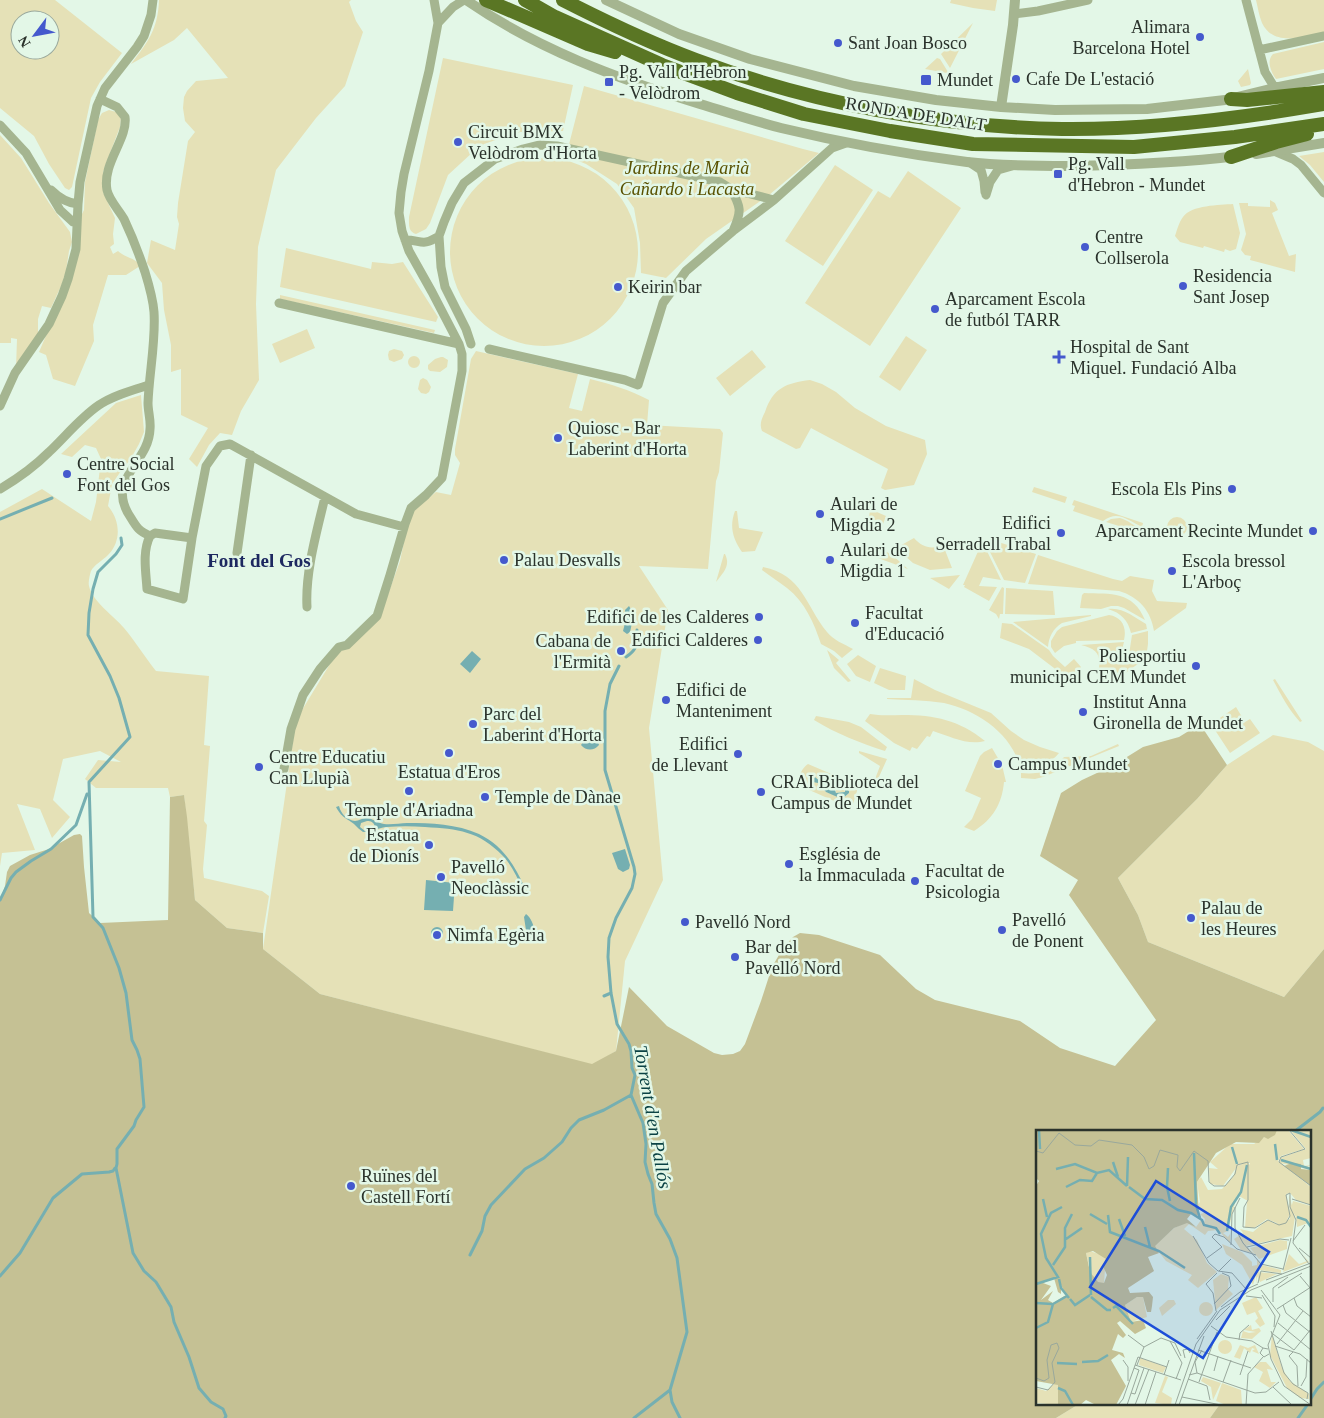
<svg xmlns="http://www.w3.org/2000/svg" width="1324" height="1418" font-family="'Times New Roman',serif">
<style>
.green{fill:#e5e1b7;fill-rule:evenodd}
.forest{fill:#c5c194}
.water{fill:#75afb1;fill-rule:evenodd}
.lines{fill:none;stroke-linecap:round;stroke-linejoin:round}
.stream{stroke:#75afb1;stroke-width:3}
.minor{stroke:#a5b590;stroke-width:9}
.tertiary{stroke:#a5b590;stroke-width:10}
.trunk{stroke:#5a7624;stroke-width:14}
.poi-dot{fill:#4559cd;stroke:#e3f7e7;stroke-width:2}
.labels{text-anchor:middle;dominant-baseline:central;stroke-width:5;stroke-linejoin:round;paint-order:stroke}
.poi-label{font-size:18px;fill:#2a322b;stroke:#e3f7e7;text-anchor:start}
.street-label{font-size:18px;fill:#2a322b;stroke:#e3f7e7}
.park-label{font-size:18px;font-style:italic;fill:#595100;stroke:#e3f7e7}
.neighbourhood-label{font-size:19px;font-weight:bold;fill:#1d2860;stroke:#e3f7e7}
.water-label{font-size:19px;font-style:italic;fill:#0a4244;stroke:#e3f7e7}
.inset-river{fill:none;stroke:#75afb1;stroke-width:2.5}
.inset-road{fill:none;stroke:#99a89c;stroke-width:1}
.view{fill:#1d4ed8;fill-opacity:0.15;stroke:#1d4ed8;stroke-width:2.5}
.inset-edge{fill:none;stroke:#2a322b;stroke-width:2.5}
</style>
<rect width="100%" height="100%" fill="#e3f7e7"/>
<path class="green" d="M0,0H55L122,53L100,82L91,98L72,187L69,190L65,188L49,164L34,136L0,108ZM20,20H50V50H20Z
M159,0H351L349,2L356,21L363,32L345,86L316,118L276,170L258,247L256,304L259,380L241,411L232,435L220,433L209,445L197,467L189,459L208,428L181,415V369L171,372V345L164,310L162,283L147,263L151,240L175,250L179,224L177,217L178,203L188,141L195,132L185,121L183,108L184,97L187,91L196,81L228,78L187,28L174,40L131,64C148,42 158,29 159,0Z
M951,0H997L995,11L973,8L950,3Z
M1256,0H1324V32C1304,36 1274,48 1262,23C1259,16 1258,8 1256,0Z
M973,23L950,68L941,54Z
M1324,42V69L1276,79C1271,72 1266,61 1273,54Z
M443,58L573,85L563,131L520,132L484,144L473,152L448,175L430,223L426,229L416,234C408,232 409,224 409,217Z
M937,58L940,59L948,72L947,73L925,69Z
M1248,69L1251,83L1250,85L1241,87L1238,81Z
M584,86L803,149L819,153L769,195L706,239L666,278L641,273L640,243L634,208L617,184L586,164L566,156Z
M109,110L116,112L121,117L120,127L105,166L103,173V192L115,218L113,234L114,244L110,247L113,254L118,251C125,258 137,258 140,266L126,275H108L93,325L94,341L75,386L53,379L46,355L39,352L45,338L56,315L81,216L84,210L85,182L98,120L102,113Z
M0,135L21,158L49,203L70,232L72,242L69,251L66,271L62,284L51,308L42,306L38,319V334L16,368L17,339L11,338V343H0Z
M1324,152V182L1310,165L1299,156Z
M450 252a94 94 0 1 1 188 0a94 94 0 1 1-188 0Z
M835,165L873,190L823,266L785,241Z
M908,171L961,208L870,346L805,303L878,191L890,198Z
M1270,200L1275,203L1278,210L1272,213L1289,256L1296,254L1295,272L1250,260L1251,256L1245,255L1241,250L1246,234L1239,203H1248V206L1270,207Z
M1233,204L1240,233L1236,249L1230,251L1225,249L1224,252L1204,246L1203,248L1180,242L1175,236C1177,230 1179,222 1183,217C1191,205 1220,205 1233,204Z
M286,248L371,269L372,262L392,264L403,262L438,317L436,322L280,287Z
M280,295L435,330L434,333L280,299Z
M307,329L315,348L280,363L272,344Z
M906,336L927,350L900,391L879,377Z
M394,349L402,351L404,355L402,359L394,362L389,360L388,355L389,351Z
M752,350L766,367L730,396L716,378Z
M476,351L578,374L569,408L582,411L590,379C611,384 630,390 649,400L647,425L720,429L723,433L719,472L716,481L708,569L639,566L668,610L649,728L663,880L625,961L616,1051L593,1065L320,994L263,949L296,720L333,659L382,611L400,561L407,527L414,510L436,492L451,495L460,463L455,455V449L471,359Z
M408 362a6 6 0 1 1 12 0a6 6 0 1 1-12 0Z
M441,357H443L448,360L447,367L440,372L430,371L428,369V365L435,359Z
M423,378L427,380L431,387L429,392L426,394L421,393L418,389L420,380Z
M810,380L822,384L836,392L855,408L886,426L925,440L927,454L914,485L885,490L881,488L888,469L811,428L800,448L796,449L762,431C759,424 762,418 765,412C773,388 786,383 810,380Z
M141,395L144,432L139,444L130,460L121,471L112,484L108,506C120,520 122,541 108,555C103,560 94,565 91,571C90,574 88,583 89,586C92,601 114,616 124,628C135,641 145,657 156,671L209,676L204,745L210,746L204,821L207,825L203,869L204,878L262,891L269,896L263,933L227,928L195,900L184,795L170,797L168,788H96L85,779L98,760L121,762L100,751L63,759L53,800L70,817L52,838L40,809L17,804L35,850L2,853L0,866V512L42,489L91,521L96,502L101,459L96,448L85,445L72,457L61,454L116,403Z
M1034,487L1067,497L1065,503L1032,492Z
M1074,500L1143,523L1142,527C1127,520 1118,510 1103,521L1073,511L1075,506L1072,505Z
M870,509L886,516L883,524L869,518Z
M735,511H737L739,528L763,532L755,551L742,552C733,539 729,527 735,511Z
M1167 527a10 10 0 1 1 20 0a10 10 0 1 1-20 0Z
M1120,518C1128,520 1134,526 1141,529L1119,526L1106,522L1111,519Z
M914,538C922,547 931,550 943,545L952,568L930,570L913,563L896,548Z
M995,541L1036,554L1025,583L1004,580L987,546Z
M980,547H985L1001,580L983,577L979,586L997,587L989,601L964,587L965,585H963Z
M857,548L880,549L891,554L908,569L856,550Z
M724,554H725C731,566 723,573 716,582Z
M1038,555L1113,579L1122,581L1130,576L1154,580L1152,591L1157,601L1187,603L1186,608L1154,631C1151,611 1139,597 1119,591L1028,584Z
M763,567C803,575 805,605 827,632C833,640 844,644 853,649L842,658L834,651L821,644C814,623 805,602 787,588C779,582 770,576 762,570Z
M960,575L949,589L930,578Z
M1002,587L1004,588L1003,614H1000L999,619L996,614L989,610Z
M1006,588L1053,591L1055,615L1005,614Z
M1084,593C1111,594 1133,591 1145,620L1124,608L1118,606H1111L1101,609L1080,608L1082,595Z
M1108,609C1123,607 1134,617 1146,624L1147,629L1131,633C1128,620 1121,613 1108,609Z
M1091,615V616L1062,623C1053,629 1049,636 1048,647L1013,622Z
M1109,615C1122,617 1127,627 1124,640L1076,641V643L1064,646L1055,653L1051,647V641L1057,631L1062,627Z
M1002,623L1012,624L1049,650L1053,656L1065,667L1074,659L1081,667L1075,684L1029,649L1000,638Z
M1148,631V644L1146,658L1120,677L1106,672L1104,676L1098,673C1102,656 1098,649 1081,645L1124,642L1120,657L1128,661L1132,635Z
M827,650L839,660L836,663L851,681L848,682L834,668Z
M858,655L876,666L870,682L856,676L847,664Z
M880,668L906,676L905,690H889L874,683Z
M914,679L935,690L991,713L1011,731L1024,740L1040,747L1059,753C1049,765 1036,770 1020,767C1012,734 977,710 944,703C925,700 906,700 887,699V698H911Z
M1275,679L1302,721L1300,722C1289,710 1281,695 1273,680Z
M1236,707L1245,722L1250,719L1260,733L1230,753L1211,724Z
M870,714C881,716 891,715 902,715C935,715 959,720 985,741C968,746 949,736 933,731L930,737L927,736L917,749L912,747L910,751L894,743L865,721Z
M816,716L849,722L861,727L887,747L885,751C860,743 837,734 814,720Z
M1273,735L1308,742L1324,751V949L1284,997L1148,942L1138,915L1118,878L1197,799L1227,765Z
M1118,744L1119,746L1043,777L1035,779L1021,778V773C1038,775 1053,771 1064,757L1091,756Z
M992,748L1002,765L1006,782H1004C1002,804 993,819 974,831L964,827L972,819L981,798L965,791L980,756L984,752Z
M859,751L887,759L874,788L872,787L880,766L859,753Z
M808,764L857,785V791L852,807L850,808L798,785C797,778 802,768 808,764ZM817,778L822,783L833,782L836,793L845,792V787H846L849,793L843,798L826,792L816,781Z
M1079,1404H1220L1210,1418H1056Z"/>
<path class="forest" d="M1200,724L1227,765L1197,799L1118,878L1138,915L1148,942L1284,997L1324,949V1418H1210L1220,1404H1310V1132H1038V1404H1079L1056,1418H0V901L5,886L7,872L10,866L30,855L49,849L74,835L80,834L82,836L84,867L89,913L100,923L168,920L170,797L184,795L187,817L195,900L227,928L263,933V949L320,994L592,1064L616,1051L629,987L667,1026L714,1053L722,1055L733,1054L740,1051L745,1044L761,1001L772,967L783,948L793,937L800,933L819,935L880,955L916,989L935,1000L1020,1021L1060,1048L1115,1066L1156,1020L1069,895L1078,880L1040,856L1061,793L1082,780L1114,765L1143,747L1179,737Z"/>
<path class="water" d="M629,606C634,613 632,624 630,632L627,634L623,631L626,619L625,610Z
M472,651L481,659L470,673L460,664Z
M591,739L598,742L599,745C594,751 586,751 581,745L583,742Z
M815,777L822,783L832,782L836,793L845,792V787L849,791V793L842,799L826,792L818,783L813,782L814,778Z
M339,806C341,814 347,820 355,821C359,821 362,818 366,818C372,818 378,823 384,824C392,825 400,823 407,823C431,823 457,824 479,834C503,846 514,864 525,888L523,889C517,878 512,865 503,856C479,831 458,829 425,827C412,826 399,826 386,827C378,828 371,832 363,832C360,830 357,827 354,824C345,817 342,818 336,807ZM367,821C371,821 374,822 375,827L373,829L365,831L360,827L361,823Z
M625,849L630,865L629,869L623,872L618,869L612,853Z
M426,880L455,883L453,911L424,910Z
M526,914C533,919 537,933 532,940L527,937L524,917Z
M431 933a6 6 0 1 1 12 0a6 6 0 1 1-12 0Z"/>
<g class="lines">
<path class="stream" d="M0,519L52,498
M121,538L122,545L116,554L98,572L93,589L89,613L88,635L110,676L119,698L130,737L89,782L93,917L103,928L119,968L126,993L132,1040L137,1050L140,1059L144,1107L136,1120L134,1126L117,1149V1164L116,1168L133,1253L144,1271L156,1282L171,1307L174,1322L189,1357L199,1388L211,1402L223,1409L226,1416L225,1418
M626,657C639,648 636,644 637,630
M619,666L610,684L605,711V770L634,867L635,874L632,888L616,918L609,938L608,957L611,993L617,1024L629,1044L631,1051L632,1068L635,1075L631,1095L643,1123L646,1144L645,1162L648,1174L652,1184L654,1203L656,1214L670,1239L677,1258L687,1332L670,1390L672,1402L680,1418
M0,900L11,878L16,872L31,861L51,849L76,825L87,794
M604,996L611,993
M1294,1132L1320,1112L1323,1108
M470,1255L482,1231L485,1216L491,1205L525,1169L544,1158L562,1142L571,1128L579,1120L604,1110L631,1095
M0,1276L20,1253L53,1198L82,1174L109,1172L113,1171L115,1168
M1310,1400L1317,1389L1324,1382
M634,1418L670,1390
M1298,1418L1308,1404"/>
<path class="minor" d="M434,0L438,23
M1246,0L1265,72L1273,85L1279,87
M1014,14L1038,11L1088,0
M1259,50L1324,36
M100,99L117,107L125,117C128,139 102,163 107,190C109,200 119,210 124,219C132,236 139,254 145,272C149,285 153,299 154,312C156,341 149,374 148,403C148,412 151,420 150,429C149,464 104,479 131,518C137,528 139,531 150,536
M0,125L26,153L60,210L73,222L77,223
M1274,151L1293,159L1301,165L1324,193
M969,162L981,170L984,181L985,192
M731,189C741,207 742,211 733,231
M51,190C59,198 67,203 78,204
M986,195L990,182L998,170L1012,166
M405,240C422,240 422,247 439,236
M279,303L459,344
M471,344L466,329L445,287L441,267L439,236L444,222L452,203L464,183L495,159L523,149L539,145L557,146L720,182L731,189L774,200
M489,349L625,380L638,385L663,303L686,271L733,231L774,200L832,148L846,143
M0,406L15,373L49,324L62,296L68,279L76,249L78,204L80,182L97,106L105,88L137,47L144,36L151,15L153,0
M0,489C17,479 35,466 49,452C66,436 80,418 99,405C114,395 133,390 149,385
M150,536C142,552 146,572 147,589L183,599L192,538L206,466L220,446L230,444L356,514L404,527
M150,536L155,533L192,538
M237,553L251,455
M307,607C305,572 317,531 325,497
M284,769L291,729L303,695L320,669L339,647L347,645L377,616L390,575L405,524L411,508L426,495L442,478L462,371V354L459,344L432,292L409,251L402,231L399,213L401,192L404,174L429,71L438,23L453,7L464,0"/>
<path class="tertiary" d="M466,0C537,49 618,79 700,104C727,112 754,121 781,128C843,143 905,154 967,162C1001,166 1035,166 1068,166C1124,165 1181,163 1237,156
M606,0L679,34L750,59L854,86L936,100L1001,107L1055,110L1147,109L1225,100L1279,87L1324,78
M1001,107L1013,25L1015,0
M1256,154L1324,143"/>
<path class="trunk" d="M486,0L588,44L615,52
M525,0L555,17L662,65L737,93L804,114L890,131L973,144L1134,147L1235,137L1324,124
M563,0C606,22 650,43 696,60C811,103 939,127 1062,129C1150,130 1237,119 1324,104
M1231,99L1247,100L1324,92
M1231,157L1276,142L1307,134"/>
</g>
<g class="poi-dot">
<circle cx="1200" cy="37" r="5"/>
<circle cx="838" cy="43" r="5"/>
<circle cx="1016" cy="79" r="5"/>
<rect x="920" y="74" width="12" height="12" rx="2.5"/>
<rect x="604" y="77" width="10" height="10" rx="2.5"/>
<circle cx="458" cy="142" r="5"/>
<rect x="1053" y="169" width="10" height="10" rx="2.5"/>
<circle cx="1085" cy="247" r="5"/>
<circle cx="1183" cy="286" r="5"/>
<circle cx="618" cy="287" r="5"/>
<circle cx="935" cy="309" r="5"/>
<path d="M1056.5 349.5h5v5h5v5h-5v5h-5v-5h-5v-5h5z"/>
<circle cx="558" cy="438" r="5"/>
<circle cx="67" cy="474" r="5"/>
<circle cx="1232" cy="489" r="5"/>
<circle cx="820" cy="514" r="5"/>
<circle cx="1313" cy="531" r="5"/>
<circle cx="1061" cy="533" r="5"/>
<circle cx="504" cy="560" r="5"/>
<circle cx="830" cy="560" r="5"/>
<circle cx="1172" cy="571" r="5"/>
<circle cx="759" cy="617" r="5"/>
<circle cx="855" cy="623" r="5"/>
<circle cx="758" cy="640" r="5"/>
<circle cx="621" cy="651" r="5"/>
<circle cx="1196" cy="666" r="5"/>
<circle cx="666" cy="700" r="5"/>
<circle cx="1083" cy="712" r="5"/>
<circle cx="473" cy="724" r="5"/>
<circle cx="449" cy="753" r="5"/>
<circle cx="738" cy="754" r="5"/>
<circle cx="998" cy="764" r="5"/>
<circle cx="259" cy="767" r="5"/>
<circle cx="409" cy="791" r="5"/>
<circle cx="761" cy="792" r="5"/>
<circle cx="485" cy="797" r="5"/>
<circle cx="429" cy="845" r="5"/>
<circle cx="789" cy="864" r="5"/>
<circle cx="441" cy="877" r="5"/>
<circle cx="915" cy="881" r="5"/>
<circle cx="1191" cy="918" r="5"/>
<circle cx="685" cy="922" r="5"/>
<circle cx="1002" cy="930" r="5"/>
<circle cx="437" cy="935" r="5"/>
<circle cx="735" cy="957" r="5"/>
<circle cx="351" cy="1186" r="5"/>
</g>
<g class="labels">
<g class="poi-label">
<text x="1190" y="27" text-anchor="end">Alimara<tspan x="1190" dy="21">Barcelona Hotel</tspan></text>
<text x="848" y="43">Sant Joan Bosco</text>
<text x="619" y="72">Pg. Vall d'Hebron<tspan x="619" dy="21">- Velòdrom</tspan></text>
<text x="1026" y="79">Cafe De L'estació</text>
<text x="937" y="80">Mundet</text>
<text x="468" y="132">Circuit BMX<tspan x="468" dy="21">Velòdrom d'Horta</tspan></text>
<text x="1068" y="164">Pg. Vall<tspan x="1068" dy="21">d'Hebron - Mundet</tspan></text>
<text x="1095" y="237">Centre<tspan x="1095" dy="21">Collserola</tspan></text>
<text x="1193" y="276">Residencia<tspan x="1193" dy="21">Sant Josep</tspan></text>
<text x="628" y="287">Keirin bar</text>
<text x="945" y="299">Aparcament Escola<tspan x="945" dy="21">de futból TARR</tspan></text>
<text x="1070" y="347">Hospital de Sant<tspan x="1070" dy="21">Miquel. Fundació Alba</tspan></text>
<text x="568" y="428">Quiosc - Bar<tspan x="568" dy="21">Laberint d'Horta</tspan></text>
<text x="77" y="464">Centre Social<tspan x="77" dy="21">Font del Gos</tspan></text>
<text x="1222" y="489" text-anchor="end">Escola Els Pins</text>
<text x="830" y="504">Aulari de<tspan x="830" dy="21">Migdia 2</tspan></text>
<text x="1051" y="523" text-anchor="end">Edifici<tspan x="1051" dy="21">Serradell Trabal</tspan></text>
<text x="1303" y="531" text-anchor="end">Aparcament Recinte Mundet</text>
<text x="840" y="550">Aulari de<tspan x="840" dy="21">Migdia 1</tspan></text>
<text x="514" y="560">Palau Desvalls</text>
<text x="1182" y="561">Escola bressol<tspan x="1182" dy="21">L'Arboç</tspan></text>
<text x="865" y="613">Facultat<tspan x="865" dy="21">d'Educació</tspan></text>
<text x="749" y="617" text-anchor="end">Edifici de les Calderes</text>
<text x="748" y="640" text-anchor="end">Edifici Calderes</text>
<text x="611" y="641" text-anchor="end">Cabana de<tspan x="611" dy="21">l'Ermità</tspan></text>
<text x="1186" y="656" text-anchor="end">Poliesportiu<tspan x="1186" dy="21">municipal CEM Mundet</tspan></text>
<text x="676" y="690">Edifici de<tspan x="676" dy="21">Manteniment</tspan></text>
<text x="1093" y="702">Institut Anna<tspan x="1093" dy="21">Gironella de Mundet</tspan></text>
<text x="483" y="714">Parc del<tspan x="483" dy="21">Laberint d'Horta</tspan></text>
<text x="728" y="744" text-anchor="end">Edifici<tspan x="728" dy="21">de Llevant</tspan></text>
<text x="269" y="757">Centre Educatiu<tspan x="269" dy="21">Can Llupià</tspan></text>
<text x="1008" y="764">Campus Mundet</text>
<text x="449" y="772" text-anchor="middle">Estatua d'Eros</text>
<text x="771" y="782">CRAI Biblioteca del<tspan x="771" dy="21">Campus de Mundet</tspan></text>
<text x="495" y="797">Temple de Dànae</text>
<text x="409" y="810" text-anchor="middle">Temple d'Ariadna</text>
<text x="419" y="835" text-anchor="end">Estatua<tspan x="419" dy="21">de Dionís</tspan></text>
<text x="799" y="854">Església de<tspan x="799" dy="21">la Immaculada</tspan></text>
<text x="451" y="867">Pavelló<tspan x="451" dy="21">Neoclàssic</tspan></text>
<text x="925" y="871">Facultat de<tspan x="925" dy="21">Psicologia</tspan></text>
<text x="1201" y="908">Palau de<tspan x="1201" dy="21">les Heures</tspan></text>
<text x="1012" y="920">Pavelló<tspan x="1012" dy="21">de Ponent</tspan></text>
<text x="695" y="922">Pavelló Nord</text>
<text x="447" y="935">Nimfa Egèria</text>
<text x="745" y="947">Bar del<tspan x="745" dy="21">Pavelló Nord</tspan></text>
<text x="361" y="1176">Ruïnes del<tspan x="361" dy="21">Castell Fortí</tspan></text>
</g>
<g class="street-label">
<text transform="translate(916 114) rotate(9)">RONDA DE DALT</text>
</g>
<g class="park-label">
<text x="687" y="168">Jardins de Marià<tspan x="687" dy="21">Cañardo i Lacasta</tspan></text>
</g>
<g class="neighbourhood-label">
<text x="259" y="560">Font del Gos</text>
</g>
<g class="water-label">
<text transform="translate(653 1117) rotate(80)">Torrent d'en Pallós</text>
</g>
</g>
<g transform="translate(1036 1130)">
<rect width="275" height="275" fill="#e3f7e7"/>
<path d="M241,0H252L268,19L245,26L242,31L275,57V75L260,70L254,63L250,64L254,84L250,92L243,94L231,89L218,98H209L214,33L203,34L187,56L174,54L173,38L182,39L174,32L194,14H218L228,7L234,8ZM254,0H275V28L267,30L268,36L275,35L271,37L275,40L244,33V28L270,19ZM211,32L214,35L212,71L201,65L192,101L187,103L192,107L194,104V113L182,100L172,101L169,105L153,94L148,99L161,110L171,133L181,142L162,158L152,150L156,145L130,131L118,116L138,98L151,92L160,97L165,90L168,92L169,89L164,84L168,83L161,76L164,72L161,52L165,47L172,60L186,59L197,47L201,36ZM253,64L259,87L256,106L210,116L219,124L205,120L198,109L207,103L204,99L217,102L231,90L240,94L254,89ZM257,71L275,76V92L261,97L260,87L255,78ZM244,110L251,111V119L223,129L214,118ZM186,114L206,122L216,132V136L221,135V129L226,135L245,140V143L224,140L222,142L241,144L224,152L221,146L220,154V145L217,155L206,135L190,124ZM53,121L70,126L68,153H62L55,144L50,123ZM253,124L263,134L271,131L267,125L273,132L247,142ZM185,144L193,147L192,159L197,164L180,180L177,150ZM101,167H107L111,187L95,192L89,175ZM220,167L227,178L222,181L229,194L224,197L219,191L222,188L219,182L211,185L206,173ZM132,170H138L140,174L126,186L123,178ZM163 179a7 7 0 1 1 14 0a7 7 0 1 1-14 0ZM215,195L216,200L223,198L225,201L216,209L205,208L207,201L213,203L220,202L208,200ZM236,205L246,238L254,251L273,264V269L264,268L251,258L234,225ZM182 217a7 7 0 1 1 14 0a7 7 0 1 1-14 0ZM204,215L212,218L219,215L223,224L216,221L219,219L216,218L214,223L208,218L204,229L198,227ZM104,228L130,237L127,243L103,235ZM224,232H230L237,240L231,239L235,252H240L234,258L223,251L227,242L218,237ZM129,246L132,247L126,262L136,268L135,275L119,273ZM167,247L185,253L177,270L175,257L165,251ZM19,253L22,255V275L0,273V258L10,261ZM186,253L205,260L206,274L190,275L180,271Z" fill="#e5e1b7"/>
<path d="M0,0H241L239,5L232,9L228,7L223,13L200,12L180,23L161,52L163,86L155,84L151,89L160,97L151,93L138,98L119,116L123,123L112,127L118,141L92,158L94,163L113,162L117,167L116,176L115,182H111L107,167H101L89,175L95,192L107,190L110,198L99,204L84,191L81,193L90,205L87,208L82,204L76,220L87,223L89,228L83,224L75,230L90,256L80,275H60L50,270L44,275H22V255L0,251V56L3,51L0,48ZM57,121L70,129L67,136L71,145L68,153L62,152L54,142L50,123ZM18,148L22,162L25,164V155L30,165L17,173L12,170L17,161L5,170L15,156L7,153ZM256,33L265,34V39L275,40V56L248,36Z" fill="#c5c194" fill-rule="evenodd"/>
<path class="inset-river" d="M3,0L4,19M255,0L275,7M239,14L241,30M196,17L201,34M158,23L160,75L164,88M245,30L275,39M77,32L82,47M132,38L131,57L134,71M20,39L39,34L61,43L73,40L91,56M91,56L92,27M30,57L44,50L56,51L61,43M93,57L109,69L126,70L142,80L155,83L166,90L168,95L180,98L184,104M7,69L11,87M54,84L71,94M72,85L74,102L123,121L149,138M261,87L270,90L275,97M83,89L89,106M109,97L114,117M191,101L195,77L205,62L211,35M30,109L46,98M54,127L55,165M17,135L29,117V98L36,84M23,149L25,158L33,168M0,154L22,147L10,128L5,104L15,83L26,77M55,167L71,180H75M34,169L39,175L54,165M0,173L16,174M77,178L80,176L97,194M0,198L12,192L17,174L31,166M46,232L62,231L72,225M21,233L41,234M22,258L29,261L37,275"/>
<path class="inset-road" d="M253,0L269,19L245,27L243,32L275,56M0,21L7,23L23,3L39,15L55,16L63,10L96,15L108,27L113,39L118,36L124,20L142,25L141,37L144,41L158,21L172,31L173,52L178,56H189L199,44L201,35L212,32V70L208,77L207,97L219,98L232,90L243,95L250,93L254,86L250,65L254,63V77L260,90L257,113M256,69L275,75M199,77V98L207,113L225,134L247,139M157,106L173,133L182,141L196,143L210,159M257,111L269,95M257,113L273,134M195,115L196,84L204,68M211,117L244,109L253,110M263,118L275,128M171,128L186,117L176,107L179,104L188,107L201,119L220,125M247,140L255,108M183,141L195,129M264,146L275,159M230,150L275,133M222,153L225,141L246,144M242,158L266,143M225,160L244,185L232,215L235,229L248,256L275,275M226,165L239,186L238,197M210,166L226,168M258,168L261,176L275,187M237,172V158L252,147M178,174L195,156L193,146L186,143M247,175L250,183L275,203M185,177L204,162L222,154M241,179L275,157M180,181L177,163L170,154L181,143M180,190L194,176M242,193L275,220M175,196L190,207L216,211L227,218M235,201L248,243L257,254L272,263L271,269M237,204L258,220L275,199M92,205L108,217M161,209L181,181M203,210L204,203L213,195M134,211L146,233L140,249M241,214L267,181M239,216L264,224L275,233M108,217L125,208L139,213L145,226M232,219L227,218L224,223L228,227L233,224M162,220L215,238M257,222L253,226L261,236L262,256M149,228L147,220L152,219L154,223M87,230L92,237V251M99,235L145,250M101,235L108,217M178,241L182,226M161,243L159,232L166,220M128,245L133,230M153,245L161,243L219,263L230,262L243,252M204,245L212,221M0,248L8,251L13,248L11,230L15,215L21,213L23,218L16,233L19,252L12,260L0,257M152,249L171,256L174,270M163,252L181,202M187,252L195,230M265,256L270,247L271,229M237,257L256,275M95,263L99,264L108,238M146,267L185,275M82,275L87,269L102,227L131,237M91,275L103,240L98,238M99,275L113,239M109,275L120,242M139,275L160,214L184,180L215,160L275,136M143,275L168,206M210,275L212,244L227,227"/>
<path class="view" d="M120,51L233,122L167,228L54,157Z"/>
<rect width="275" height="275" class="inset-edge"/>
</g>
<g transform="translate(35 35) rotate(238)"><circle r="24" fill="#e3f7e7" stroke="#99a89c"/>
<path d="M0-4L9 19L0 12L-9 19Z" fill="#4559cd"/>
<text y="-8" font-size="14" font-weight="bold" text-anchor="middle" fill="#2a322b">N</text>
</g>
</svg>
